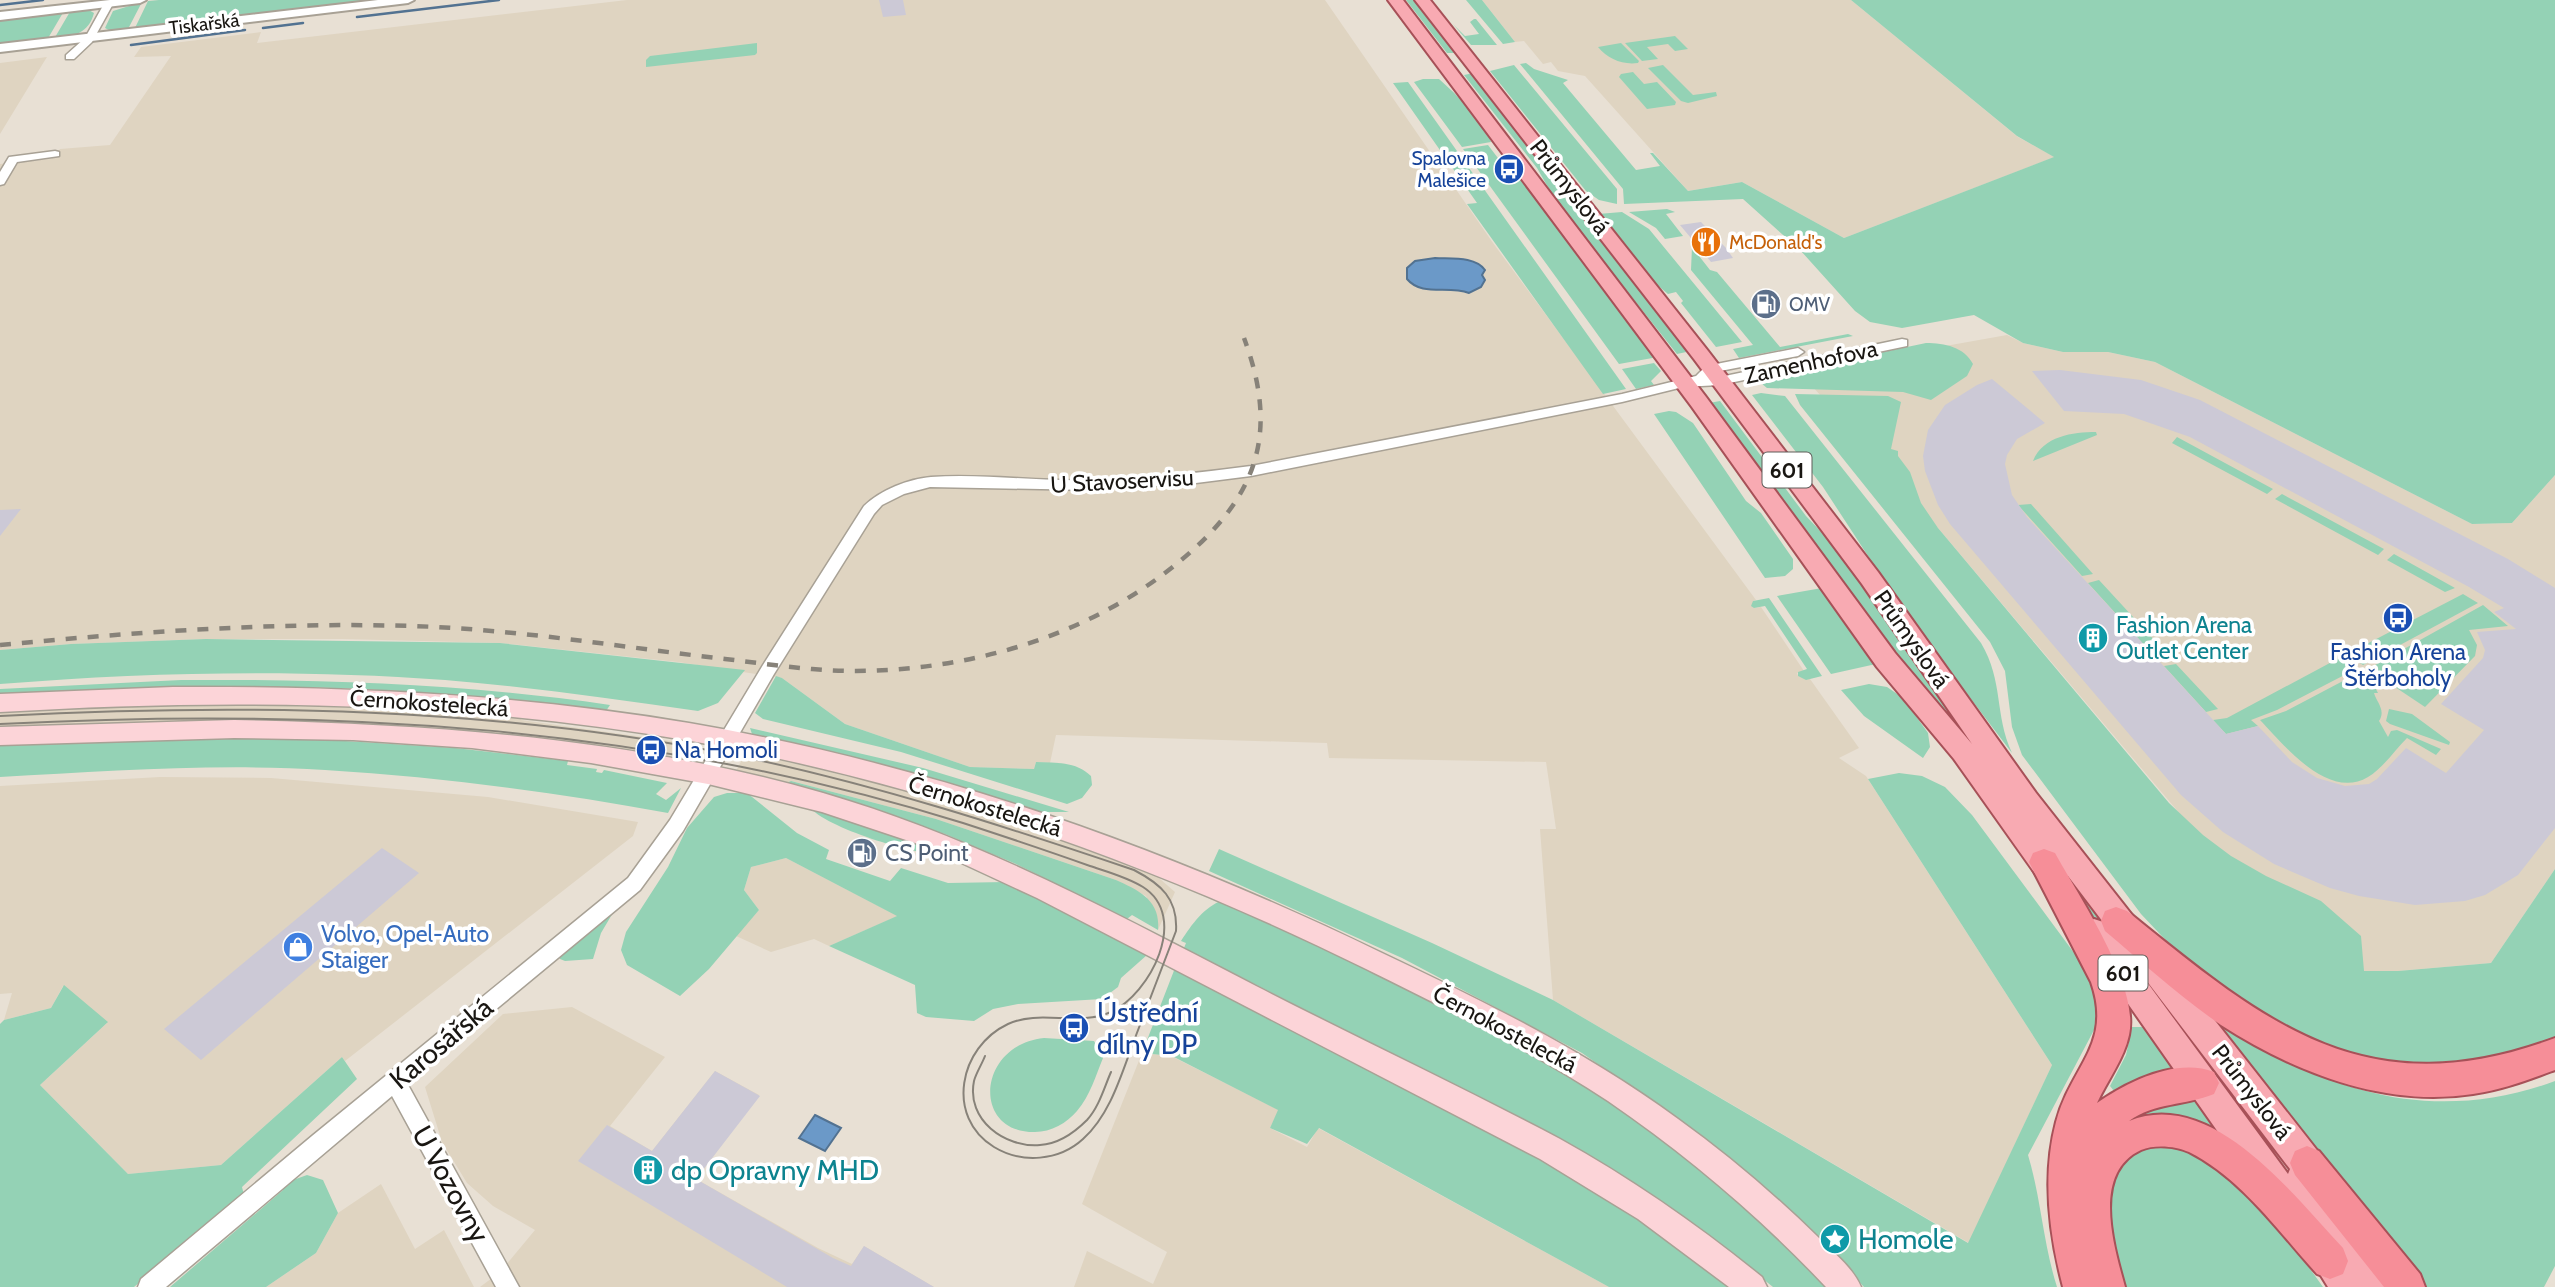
<svg xmlns="http://www.w3.org/2000/svg" width="2555" height="1287" font-family="Cabin,sans-serif">
<style>
.built{fill:#dfd4c1}
.green{fill:#94d2b5}
.water{fill:#6b99c8;stroke:#527291;stroke-width:2}
.lines{fill:none;stroke-linecap:round;stroke-linejoin:round}
.stream{stroke:#527291;stroke-width:2.5}
.building{fill:#ccc9d6}
.minor-casing{stroke:#a8a195;stroke-width:3}
.tertiary-casing{stroke:#a8a195;stroke-width:4}
.secondary-casing{stroke:#a8a195;stroke-width:3}
.primary-casing{stroke:#a75158;stroke-width:4}
.trunk-casing{stroke:#a75158;stroke-width:4}
.minor{fill:#fff;fill-rule:evenodd}
.tertiary{fill:#fff;fill-rule:evenodd}
.secondary{fill:#fcd4d8;fill-rule:evenodd}
.primary{fill:#f8aab2;fill-rule:evenodd}
.trunk{fill:#f68e98;fill-rule:evenodd}
.tram{stroke:#878279;stroke-width:2}
.rail{stroke:#878279;stroke-width:4.5;stroke-dasharray:11 11;stroke-linecap:butt}
.labels{text-anchor:middle;dominant-baseline:central;stroke-width:7;stroke-linejoin:round;paint-order:stroke}
.far-street-label{font-size:19px;fill:#191612;stroke:#fff}
.far-transit-label{font-size:19px;fill:#164399;stroke:#fff;text-anchor:end}
.far-food-label{font-size:19px;fill:#c56008;stroke:#fff;text-anchor:start}
.far-service-label{font-size:19px;fill:#4e5e75;stroke:#fff;text-anchor:start}
.shield{fill:#fff;stroke:#5e5c59;stroke-width:2}
.shield-label{font-size:21px;font-weight:bold;fill:#191612}
.street-label{font-size:23px;fill:#191612;stroke:#fff}
.culture-label{font-size:23px;fill:#0d838f;stroke:#fff;text-anchor:start}
.transit-label{font-size:23px;fill:#164399;stroke:#fff}
.service-label{font-size:23px;fill:#4e5e75;stroke:#fff;text-anchor:start}
.shop-label{font-size:23px;fill:#366cbe;stroke:#fff;text-anchor:start}
.near-transit-label{font-size:28px;fill:#164399;stroke:#fff;text-anchor:start}
.near-street-label{font-size:28px;fill:#191612;stroke:#fff}
.near-culture-label{font-size:28px;fill:#0d838f;stroke:#fff;text-anchor:start}
</style>
<rect width="100%" height="100%" fill="#e8e0d4"/>
<path class="built" d="M627,0H1325L1493,243L1756,600L1753,601L1754,608L1761,607L1804,671L1797,673L1798,676L1810,679L1859,748L1839,758L1866,776L2052,1065L1969,1243L1553,1000L1540,829H1556L1546,762L1329,758L1327,743L1056,735L1050,763L1036,762L1034,769L970,767L845,724L782,678L678,662L500,643L342,639H206L71,644L0,650V164L51,159L60,149L110,145L171,56L134,57L141,47L261,32L257,43Z
M1482,0H1851L2018,137L2055,157L1844,238L1742,182L1688,191L1585,76L1558,71L1551,62L1543,64L1524,41L1515,42Z
M47,57L42,65L0,134V63Z
M2007,335L2023,343L2063,352H2108L2155,362L2472,524L2512,523L2555,475V869L2491,963L2398,971H2313L1938,528L1805,378L1934,348Z
M215,702L398,707L522,717L521,720L693,744L695,742L696,744L686,761L682,762L684,758L649,752L512,734L510,737L192,721L0,729V711Z
M749,753L897,788L1004,819L1152,872L1175,892L1158,930V923L1146,896L1116,880L936,819L791,781L786,783L736,771L745,754Z
M160,777L271,778L488,797L638,822L633,836L345,1061L342,1057L221,1165L128,1174L40,1085L107,1023L63,986L51,1008L4,1020L12,993L0,994V786Z
M786,858L898,916L829,946L814,939L771,952L736,936L759,910L744,890L751,867Z
M572,1007L665,1057L610,1126L652,1151L715,1071L759,1095L696,1179L818,1248L852,1264L864,1246L934,1287H480L500,1272L535,1230L493,1206L467,1183L442,1142L425,1087L503,1014Z
M1142,1053L1171,1056L1279,1110L1270,1128L1307,1147L1318,1128L1609,1287H1074L1087,1251L1153,1284L1167,1252L1082,1204Z
M381,1184L415,1249L444,1230L474,1287H266L316,1253L338,1213Z"/>
<path class="green" d="M159,0H390L134,30L148,1Z
M1406,0H1416L1456,53H1447Z
M1466,0H1482L1515,42L1503,44Z
M1851,0H2555V475L2512,523L2472,524L2155,362L2108,352H2063L2023,343L1974,315L1902,328L1870,322L1855,311L1801,251L1743,199L1624,204L1623,189L1520,64L1526,63L1534,69L1568,80L1563,83L1636,170L1660,166L1650,153H1653L1688,191L1742,182L1844,238L2054,157L2017,136Z
M142,2L127,31H111L105,28L113,11Z
M87,9L94,13C89,33 73,37 54,39L71,10Z
M64,11L47,40L0,45V18Z
M1474,19H1476L1497,45H1471L1453,24L1465,36L1479,34L1470,22Z
M1675,36L1688,49L1675,51L1668,44L1647,47L1658,59L1642,61L1625,43Z
M757,43V53L755,55L646,67V60L650,56Z
M1621,43L1639,61L1638,63C1622,65 1608,59 1598,47Z
M1514,65L1617,189V204L1599,200L1586,191L1490,71Z
M1663,65L1693,95L1716,92L1717,96L1688,103L1681,101L1648,68Z
M1633,72L1644,84L1657,82L1676,102L1675,105L1647,109L1619,77L1621,74Z
M1474,73L1691,351L1677,354L1557,203L1537,168L1464,75Z
M1423,79H1439C1456,94 1485,122 1491,142L1462,147L1414,82Z
M1408,82L1626,389L1603,394L1467,204L1477,203L1393,83Z
M1488,145L1504,166L1501,167L1505,172L1514,173L1526,181L1658,357L1619,364L1463,149Z
M1667,209L1675,212L1666,214L1683,236L1665,239L1656,228L1629,212Z
M1622,212L1649,229L1742,342L1716,347L1681,303L1683,301L1676,292L1668,294L1650,279L1598,214Z
M1692,247L1710,270L1717,272L1780,347L1848,334L1853,336L1739,358L1733,349L1753,345L1691,270Z
M1926,343C1945,343 1964,347 1973,364L1967,376L1931,400L1903,392L1767,388L1756,379Z
M1654,363L1661,371L1651,381L1654,385L1636,389L1622,369Z
M1761,393L1785,396L1981,643C2004,682 1994,714 2012,753L1904,611L1823,487L1752,395Z
M1795,394L1888,396L1901,402L1891,449L1898,451V456L1910,472L1921,503L1938,528L2169,803L2203,835L2231,856L2266,876L2321,901L2361,936L2364,971H2398L2491,963L2555,869V1042L2455,1073L2316,1049L2193,969L2141,914L2022,755L2012,727L2005,671L1990,642L1800,405Z
M1720,401L1806,516L1842,554L2174,1006L2162,1010L1972,751L1910,680L1709,403Z
M1669,411L1676,412L1693,423L1746,501L1761,513L1793,559V569L1785,576L1765,578L1654,414Z
M2096,432L2097,435L2033,461C2043,436 2073,432 2096,432Z
M2177,437L2273,489L2267,494L2172,443Z
M2282,494L2384,549L2378,555L2275,499Z
M2031,504L2093,574L2082,576L2018,505Z
M2394,554L2455,588L2445,592L2387,560Z
M2099,580L2169,656L2157,659L2088,583Z
M1822,588L1876,664L1831,674L1777,596Z
M2463,594L2478,603L2363,665L2357,661L2366,656L2357,649Z
M1769,598L1822,676L1806,680L1798,676V672L1807,669L1765,606L1754,608L1751,606L1753,601Z
M2483,605L2508,626L2469,630L2477,645L2475,656L2425,707L2368,669Z
M206,639L500,643L745,670L718,703L698,711C614,699 530,687 445,680C298,669 147,672 0,684V650L71,644Z
M2341,657L2356,669L2277,710L2251,720L2258,726L2226,734L2213,720L2227,718Z
M2176,664L2218,709L2206,712L2164,666Z
M2360,672L2372,681L2378,693H2374C2377,703 2386,710 2379,721L2388,737L2391,731L2397,730L2441,749L2436,755L2407,738C2395,750 2383,768 2368,777C2328,801 2284,745 2260,720L2286,711Z
M776,676L782,678L845,724L970,767L1034,769L1036,762C1055,763 1076,761 1091,776L1092,785L1082,798L1067,804L901,752L763,719L755,713Z
M181,680C325,679 468,684 610,705L606,711C525,702 444,693 362,689C241,684 121,689 0,696V689Z
M1869,684L1887,687L1903,698L1928,733L1930,747L1923,758L1864,716L1841,690Z
M2389,709L2412,714L2450,742L2449,745L2390,724L2386,721Z
M750,728L923,768L1069,812H1042L873,763L759,737L752,734Z
M283,737L455,748L568,761L567,765L597,769L596,772L602,773L604,770L667,783L656,794L666,800L681,788L668,813C555,792 440,777 325,770C217,763 108,771 0,777V744L81,739Z
M1899,773L1922,776L1945,787L1972,815L2083,965L2097,995L2098,1018L2094,1030L2028,1155C2041,1198 2043,1243 2057,1287H1864L1829,1250L1683,1124L1582,1053L1402,958L1209,871L1219,849L1432,943L1553,1000L1968,1243L2052,1065L1868,779Z
M791,781L936,819L1116,880C1138,890 1161,900 1158,930L1132,915L1127,919L1016,864L945,834L786,783Z
M727,793H747L797,833L829,850L826,859L890,881L901,868L948,883L1006,882L1147,955L1121,978L1118,987L1102,999L1018,1004L993,1009L974,1021L926,1017L917,1013L915,985L829,946L897,916L786,858L751,867L744,890L759,910L709,969L680,996L627,965L621,950L626,932L668,867L687,828L714,797Z
M810,808L868,826L951,857C918,855 833,831 810,808Z
M1223,900C1311,941 1396,982 1481,1027C1522,1049 1564,1069 1602,1095C1684,1151 1758,1216 1828,1287H1773L1713,1239L1671,1210L1563,1142L1184,948L1186,943L1181,941C1192,924 1204,907 1223,900Z
M614,911L601,933L593,959L565,961L560,959L559,956Z
M1175,968L1583,1179L1735,1287H1609L1319,1128L1307,1144L1270,1128L1278,1110L1172,1056L1142,1053Z
M64,985L108,1022L40,1085L128,1174L221,1165L342,1057L357,1079L242,1187L244,1195L134,1287H0V1024L4,1020L51,1008Z
M2207,1007C2229,1022 2250,1039 2273,1052C2363,1104 2457,1117 2555,1081V1266L2544,1287H2425L2228,1041L2216,1031Z
M2132,1027H2150L2179,1068L2114,1091L2110,1086L2126,1055Z
M1044,1038L1094,1041L1103,1058C1096,1075 1090,1096 1077,1111C1067,1123 1051,1132 1035,1132C971,1133 977,1045 1044,1038Z
M2194,1094L2230,1140L2144,1118L2134,1119L2132,1115Z
M2182,1145L2260,1199L2323,1287H2119L2103,1206L2123,1155L2136,1147Z
M307,1175L323,1180L338,1213L316,1253L266,1287H170L283,1190L282,1184Z"/>
<path class="water" d="M1435,258C1451,259 1475,256 1485,270L1482,275L1485,280L1481,287L1469,293C1448,285 1422,297 1407,279V268L1415,261Z
M815,1115L841,1128L825,1151L799,1138Z"/>
<g class="lines">
<path class="stream" d="M0,5L43,0
M357,17L499,0
M263,28L303,23
M131,45L245,30"/>
</g>
<path class="building" d="M879,0H903L906,15L883,17Z
M1701,222L1726,248L1733,258L1711,262L1680,225Z
M2060,370L2141,380L2200,400L2508,559L2555,588V828L2518,875L2485,895L2465,901L2415,905L2359,896L2330,888L2274,864L2223,832L2181,795L1950,524L1938,505L1925,471L1923,456L1928,430L1945,405L1977,385L1992,379L2045,423L2017,439L2007,455L2005,464L2012,495L2027,517L2226,734L2258,726L2292,762L2317,778L2345,786L2369,784L2377,779L2406,748L2446,773L2484,730L2441,704L2483,658L2485,650L2477,632L2516,629L2494,612L2504,608L2469,587L2190,437L2124,414L2064,411L2032,371Z
M21,509L0,536V510Z
M382,848L419,873L201,1060L164,1029Z
M715,1071L760,1096L696,1179L833,1258L851,1266L864,1246L934,1287H787L578,1161L607,1125L652,1151Z"/>
<g class="lines">
<g class="minor-casing">
<path id="minor" d="M105,2L113,4L92,42L74,59H66V55L85,38Z
M55,151L59,152V156L17,162L4,184L0,185V172L9,157Z
M1902,339L1907,340V346L1720,385L1683,387L1622,402L1251,476L1196,483L1091,490L930,487L904,494L882,505L874,514L774,674L683,831L640,890L407,1083L519,1287H496L392,1096L166,1287H138L141,1279L312,1136L628,878L670,820L763,665L864,506C881,490 908,479 931,477C982,473 1040,482 1091,480C1145,479 1198,473 1251,466L1622,394L1696,376L1706,366L1798,348L1804,352L1798,356L1715,372L1711,376L1720,377Z"/>
</g>
<g class="tertiary-casing">
<path id="tertiary" d="M110,0H146L140,3L0,20V12Z
M378,0H414L408,3L0,52V44Z"/>
</g>
<g class="secondary-casing">
<path id="secondary" d="M173,687C345,686 518,694 689,723C929,764 1161,846 1380,952C1483,1001 1586,1051 1678,1119C1728,1155 1775,1195 1819,1238C1834,1253 1853,1268 1861,1287H1826C1760,1217 1687,1155 1608,1101C1531,1050 1447,1009 1364,968C1151,863 926,783 691,741C463,701 230,698 0,712V694Z
M234,720C432,724 632,738 823,793C977,838 1115,913 1256,986C1357,1038 1460,1086 1560,1139C1632,1179 1698,1225 1762,1277L1767,1287H1729L1638,1219L1540,1159L1037,898L927,847L822,812L708,784L591,763L472,748L353,740L234,738L0,745V727Z"/>
</g>
<g class="primary-casing">
<path id="primary" d="M1388,0H1403L1706,397L1895,653L1972,744L1862,584L1694,359L1415,0H1430L1708,351L1878,572L2036,793L2327,1163L2331,1175L2326,1187L2395,1275L2400,1287H2328L2304,1248L2309,1236L2319,1232L2291,1194L2289,1199L2277,1203L2265,1199L2084,941L2080,932L2084,923L2094,919L2103,922L2068,876L2064,886L2054,889L2044,886L1954,759L1877,667L1692,407ZM2130,959L2290,1169L2288,1174Z"/>
</g>
<g class="trunk-casing">
<path id="trunk" d="M2044,849L2055,853C2079,897 2140,985 2129,1035C2124,1059 2107,1081 2097,1103C2127,1082 2177,1057 2214,1072L2219,1083L2214,1094C2185,1106 2155,1102 2129,1121C2212,1087 2293,1195 2343,1248L2348,1261L2343,1274L2330,1279L2317,1274C2279,1232 2241,1178 2189,1152C2176,1146 2155,1144 2141,1150C2091,1173 2114,1247 2125,1287H2063C2049,1234 2042,1175 2056,1122C2071,1065 2113,1045 2091,982L2029,862L2033,853Z
M2116,907L2127,911C2267,1025 2367,1108 2555,1038V1070C2528,1080 2502,1090 2473,1094C2385,1108 2294,1072 2221,1025C2180,997 2143,963 2105,931L2101,921L2105,911Z
M2307,1146L2319,1151L2420,1274L2425,1287H2384L2295,1175L2290,1163L2295,1151Z"/>
</g>
<use href="#minor" class="minor"/>
<use href="#tertiary" class="tertiary"/>
<use href="#secondary" class="secondary"/>
<use href="#primary" class="primary"/>
<use href="#trunk" class="trunk"/>
<path class="tram" d="M0,716C247,703 495,707 739,756C874,784 1004,826 1134,870C1161,884 1178,899 1176,931C1162,967 1149,1002 1135,1038C1122,1072 1111,1114 1083,1139C1059,1161 1022,1164 994,1147C945,1117 959,1047 1008,1024C1040,1009 1078,1027 1111,1012C1150,994 1190,917 1143,887C1127,877 1108,872 1090,866C1048,851 1006,837 963,823C649,725 327,707 0,724
M985,1056C982,1064 976,1073 974,1081C966,1120 1005,1148 1040,1145C1058,1144 1075,1132 1087,1120C1099,1107 1104,1088 1111,1072"/>
<path class="rail" d="M0,645C136,632 274,622 411,626C516,629 620,647 725,659C768,664 812,671 856,671C979,670 1102,632 1194,549C1263,486 1276,424 1244,338"/>
</g>
<defs>
<g id="bus-disc" transform="scale(1.575)"><circle r="9.5" fill="#1a4fb4" stroke="#fff"/><path d="M-5-6H5V4H4V6H2V4H-2V6H-4V4H-5ZM-3.5-4V0h7V-4ZM-3.5 1.2v1.5H-2V1.2ZM2 1.2v1.5H3.5V1.2Z" fill="#fff"/></g>
<g id="restaurant-disc" transform="scale(1.575)"><circle r="9.5" fill="#e8710a" stroke="#fff"/><path d="M-5-6h1v4h1v-4h1v4h1v-4h1v5L-1.5 .5V6h-2V.5L-5-1ZM5-6V6H3V1.5H1.5Q1.5-4 5-6Z" fill="#fff"/></g>
<g id="fuel-disc" transform="scale(1.575)"><circle r="9.5" fill="#5c6f8a" stroke="#fff"/><path d="M-5.5-6h7V0h2V4h1.3V-2.5L3-4.5l.8-.8L6-3V5H2.5V1h-1V6h-7ZM-4.2-4.7v3.2H.2V-4.7Z" fill="#fff"/></g>
<g id="building-disc" transform="scale(1.575)"><circle r="9.5" fill="#0f9aa8" stroke="#fff"/><path d="M-4-6H4V6H1V3H-1V6H-4ZM-2.5-4.3h1.7v1.8h-1.7ZM.8-4.3h1.7v1.8H.8ZM-2.5-1h1.7V.8h-1.7ZM.8-1h1.7V.8H.8Z" fill="#fff"/></g>
<g id="shop-disc" transform="scale(1.575)"><circle r="9.5" fill="#3f7fe0" stroke="#fff"/><path d="M-5-2.5h2.3a2.7 3.5 0 0 1 5.4 0H5L5.5 6h-11ZM-1.5-2.5h3a1.5 2.3 0 0 0-3 0Z" fill="#fff"/></g>
<g id="sight-disc" transform="scale(1.575)"><circle r="9.5" fill="#0f9aa8" stroke="#fff"/><path d="M0-6L1.8-2.2L6-1.7L2.9 1.2L3.7 5.4L0 3.3L-3.7 5.4L-2.9 1.2L-6-1.7L-1.8-2.2Z" fill="#fff"/></g>
</defs>
<g fill-rule="evenodd">
<use href="#bus-disc" x="1509" y="169"/>
<use href="#restaurant-disc" x="1706" y="242"/>
<use href="#fuel-disc" x="1766" y="304"/>
<use href="#bus-disc" x="2398" y="618"/>
<use href="#building-disc" x="2093" y="638"/>
<use href="#bus-disc" x="651" y="750"/>
<use href="#fuel-disc" x="862" y="853"/>
<use href="#shop-disc" x="298" y="947"/>
<use href="#bus-disc" x="1074" y="1028"/>
<use href="#building-disc" x="648" y="1170"/>
<use href="#sight-disc" x="1835" y="1239"/>
</g>
<g class="labels">
<g class="far-street-label">
<text transform="translate(204 24) rotate(-7)">Tiskařská</text>
</g>
<g class="far-transit-label">
<text x="1486" y="158">Spalovna<tspan x="1486" dy="22">Malešice</tspan></text>
</g>
<g class="far-food-label">
<text x="1729" y="242">McDonald's</text>
</g>
<g class="far-service-label">
<text x="1789" y="304">OMV</text>
</g>
<g class="shield">
<rect x="1762.5" y="452.5" width="49" height="35" rx="5"/>
<rect x="2098.5" y="955.5" width="49" height="35" rx="5"/>
</g>
<g class="shield-label">
<text x="1787" y="470">601</text>
<text x="2123" y="973">601</text>
</g>
<g class="street-label">
<text transform="translate(1570 187) rotate(52)">Průmyslová</text>
<text transform="translate(1811 362) rotate(-12)">Zamenhofova</text>
<text transform="translate(1122 481) rotate(-3)">U Stavoservisu</text>
<text transform="translate(1912 639) rotate(55)">Průmyslová</text>
<text transform="translate(429 703) rotate(4)">Černokostelecká</text>
<text transform="translate(985 806) rotate(17)">Černokostelecká</text>
<text transform="translate(1505 1029) rotate(28)">Černokostelecká</text>
<text transform="translate(2252 1092) rotate(52)">Průmyslová</text>
</g>
<g class="culture-label">
<text x="2116" y="625">Fashion Arena<tspan x="2116" dy="26">Outlet Center</tspan></text>
</g>
<g class="transit-label">
<text x="2398" y="652">Fashion Arena<tspan x="2398" dy="26">Štěrboholy</tspan></text>
<text x="674" y="750" text-anchor="start">Na Homoli</text>
</g>
<g class="service-label">
<text x="885" y="853">CS Point</text>
</g>
<g class="shop-label">
<text x="321" y="934">Volvo, Opel-Auto<tspan x="321" dy="26">Staiger</tspan></text>
</g>
<g class="near-transit-label">
<text x="1097" y="1012">Ústřední<tspan x="1097" dy="32">dílny DP</tspan></text>
</g>
<g class="near-street-label">
<text transform="translate(441 1043) rotate(-40)">Karosářská</text>
<text transform="translate(451 1184) rotate(61)">U Vozovny</text>
</g>
<g class="near-culture-label">
<text x="671" y="1170">dp Opravny MHD</text>
<text x="1858" y="1239">Homole</text>
</g>
</g>
</svg>
